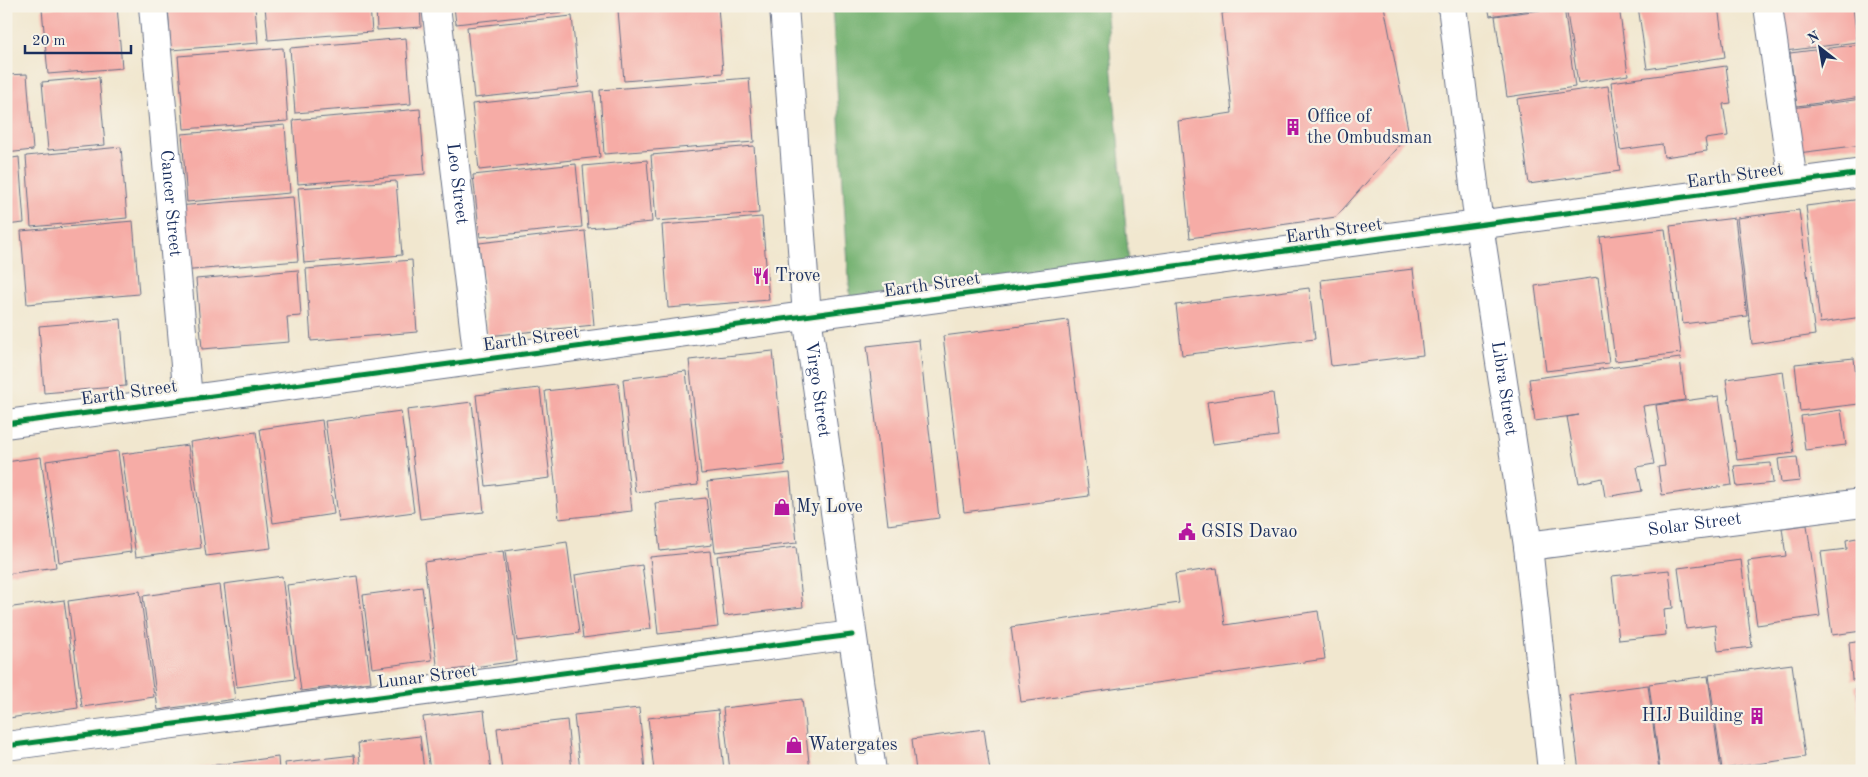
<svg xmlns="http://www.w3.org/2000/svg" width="1868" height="777" font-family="'Old Standard TT',serif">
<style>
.forest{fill:#76b272;stroke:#487068}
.building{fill:#f6aca6}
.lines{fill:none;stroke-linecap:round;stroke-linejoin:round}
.street-casing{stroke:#666f86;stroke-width:30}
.street{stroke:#fff;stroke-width:28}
.cycleway-casing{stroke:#f7f3e8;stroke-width:8}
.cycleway{stroke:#00873e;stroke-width:5}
.labels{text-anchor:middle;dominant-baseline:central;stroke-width:4.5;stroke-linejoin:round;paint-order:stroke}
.poi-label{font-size:18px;fill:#1b2f5e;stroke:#f7f3e8;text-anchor:start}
.street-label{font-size:18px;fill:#1b2f5e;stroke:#f7f3e8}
</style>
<rect width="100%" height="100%" fill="#f7f3e8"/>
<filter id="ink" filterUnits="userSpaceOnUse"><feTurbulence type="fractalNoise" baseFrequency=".02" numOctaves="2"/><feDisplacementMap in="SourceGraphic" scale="10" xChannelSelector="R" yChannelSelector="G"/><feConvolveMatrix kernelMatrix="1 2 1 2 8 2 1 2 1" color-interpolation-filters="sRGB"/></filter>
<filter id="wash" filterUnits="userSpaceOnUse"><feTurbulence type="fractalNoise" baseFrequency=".0096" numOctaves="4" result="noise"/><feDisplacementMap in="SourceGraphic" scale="20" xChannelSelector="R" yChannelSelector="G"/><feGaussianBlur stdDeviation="1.12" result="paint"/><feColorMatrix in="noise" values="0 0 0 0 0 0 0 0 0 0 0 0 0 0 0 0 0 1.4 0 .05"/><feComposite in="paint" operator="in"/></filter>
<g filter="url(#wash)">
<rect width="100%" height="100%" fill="#f1e7cf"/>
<path class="forest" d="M832,6H1106L1129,263L850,297Z"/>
<g id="blocks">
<path class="building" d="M76,6H117L122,68L48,74L42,9Z
M168,6H255L258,43L171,50Z
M265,6H370L372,32L268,40Z
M376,6H420L421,27L377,30Z
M454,6H562L563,12L456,24Z
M661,6H718L723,73L624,81L618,10Z
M1272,6H1384L1409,134L1336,217L1190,238L1178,121L1232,113L1222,13Z
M1488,6H1549V7L1490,16Z
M1569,6H1619L1628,75L1578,83L1566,7Z
M1638,6H1718L1725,57L1647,69Z
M1780,6H1853L1857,42L1785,51Z
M1858,6H1862V24H1860Z
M1564,7L1575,87L1507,97L1495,16Z
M572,16L579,87L474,98L467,27Z
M406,38L411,104L295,113L290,48Z
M1862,44V97L1797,106L1790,53Z
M283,48L288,121L184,129L178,56Z
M1726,66L1731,103L1723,104L1728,136L1705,139L1707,151L1664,157L1662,144L1620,150L1611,82Z
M27,74L33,150L6,153V75Z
M99,77L105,145L48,150L42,82Z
M749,78L754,142L604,154L600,90Z
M1608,86L1620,171L1529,184L1517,99Z
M593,91L600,157L479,170L472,104Z
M1862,99V145L1798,153L1792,108Z
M420,109L425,174L298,184L293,120Z
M285,125L290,193L187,202L182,134Z
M754,146L759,213L656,221L651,155Z
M121,147L127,218L31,227L26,156Z
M19,157L24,223L6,225V159Z
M647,160L652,222L588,228L583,166Z
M576,164L582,227L480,237L473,175Z
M396,181L402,255L304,263L298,188Z
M293,197L298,261L181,271L176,206Z
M1862,199V317L1820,323L1806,206Z
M1799,210L1815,335L1752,344L1737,218Z
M762,217L769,300L668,308L662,225Z
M1735,218L1747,316L1683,324L1670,226Z
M133,221L139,294L27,304L21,231Z
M1665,229L1681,353L1615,361L1600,237Z
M585,231L594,325L488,336L479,243Z
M412,260L417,332L311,341L306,269Z
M1413,269L1423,355L1331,366L1321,280Z
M298,270L301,316L287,317L289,342L202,349L196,279Z
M1598,277L1609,363L1546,371L1535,286Z
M1309,288L1315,339L1182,355L1176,305Z
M121,319L126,386L44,393L39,326Z
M1068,320L1089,496L964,512L943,336Z
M919,340L939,518L888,525L867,346Z
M773,351L785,465L701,474L689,360Z
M1858,353H1862V370H1861Z
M1680,358L1685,400L1643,406L1654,464L1637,467L1642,491L1605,497L1602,478L1579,483L1567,417L1579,415L1535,421L1529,379Z
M1854,358L1859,404L1800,411L1795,364Z
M686,371L698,485L635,492L623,379Z
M1783,371L1794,453L1737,460L1726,379Z
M618,383L632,511L559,519L545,391Z
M540,388L550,478L486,486L476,395Z
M1273,393L1278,436L1213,444L1207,402Z
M1719,396L1732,485L1662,495L1658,467L1665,466L1656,405Z
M472,402L484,512L420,519L407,410Z
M1841,410L1846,445L1805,450L1801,416Z
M401,411L414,512L339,522L325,421Z
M322,420L334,514L273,523L260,429Z
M256,432L271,548L206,556L190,442Z
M188,445L201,548L136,557L122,454Z
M118,451L131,552L59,562L46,461Z
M41,457L56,567L6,574V462Z
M1797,457L1800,481L1781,483L1778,459Z
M1771,463L1773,483L1737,487L1734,466Z
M790,473L797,543L715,552L707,482Z
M706,498L712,545L660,551L655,503Z
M1807,525L1820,616L1757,625L1748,561L1786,556L1782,528Z
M1862,537V631L1832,635L1821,552L1847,549L1846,540Z
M567,542L579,633L517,641L505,551Z
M796,547L803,607L724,616L717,556Z
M503,551L517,661L438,672L424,562Z
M710,551L718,627L658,634L650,557Z
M1741,560L1752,647L1718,651L1715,625L1686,629L1678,568Z
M642,565L651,629L583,638L575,575Z
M1217,568L1225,625L1318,611L1325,659L1021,702L1011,627L1179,603L1175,574Z
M1669,570L1673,608L1664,609L1666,635L1619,640L1612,576Z
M282,576L295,679L237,687L224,584Z
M357,576L371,682L301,691L287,585Z
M220,585L235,699L158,710L143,596Z
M422,587L432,660L372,668L363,595Z
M140,591L154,697L82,707L68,601Z
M64,600L78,708L9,718L6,696V608Z
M1862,641V679L1852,680L1849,643Z
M1792,664L1805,757L1722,769L1709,675Z
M1708,676L1721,771H1660L1649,684Z
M1648,685L1659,771H1579L1569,695Z
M1862,685V728H1861L1855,686Z
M802,699L810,771H730L723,708Z
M639,708L645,771H580L574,715Z
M484,710L491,771H430L423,717Z
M718,710L724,771H654L648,718Z
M567,720L572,771H502L497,728Z
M984,729L990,771H916L912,739Z
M420,736L424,771H361L358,743Z
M354,755L356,771H286L285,763Z
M278,757L279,771H199V767Z"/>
</g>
</g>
<g filter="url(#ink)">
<use href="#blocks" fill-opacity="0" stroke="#666f86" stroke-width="1"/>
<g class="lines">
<g class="street-casing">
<g id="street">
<path id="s1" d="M153,6L188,399"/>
<path id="s2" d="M436,6L478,360"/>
<path id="s3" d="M784,6L807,316L872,771"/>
<path id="s4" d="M1452,6L1479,225L1528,546L1552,771"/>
<path d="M1768,6L1793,182"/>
<path d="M6,424L1862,173"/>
<path id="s5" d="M1528,546L1862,503"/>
<path d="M6,746L852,635"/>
</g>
</g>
<use href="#street" class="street"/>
<g class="cycleway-casing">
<path id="cycleway" d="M6,424L1862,173
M6,746L852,635"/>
</g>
<use href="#cycleway" class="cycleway"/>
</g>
</g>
<defs>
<g id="building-bare" transform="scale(1.35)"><path d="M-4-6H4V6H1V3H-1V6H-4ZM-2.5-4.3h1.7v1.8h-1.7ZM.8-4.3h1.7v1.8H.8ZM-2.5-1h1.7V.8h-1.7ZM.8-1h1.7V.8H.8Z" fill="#b5179e" stroke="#f7f3e8" stroke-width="2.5" paint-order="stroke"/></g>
<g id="restaurant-bare" transform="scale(1.35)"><path d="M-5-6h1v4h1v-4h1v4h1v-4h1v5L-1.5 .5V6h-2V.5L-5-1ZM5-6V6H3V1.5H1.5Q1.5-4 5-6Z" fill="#b5179e" stroke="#f7f3e8" stroke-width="2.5" paint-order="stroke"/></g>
<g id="shop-bare" transform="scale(1.35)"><path d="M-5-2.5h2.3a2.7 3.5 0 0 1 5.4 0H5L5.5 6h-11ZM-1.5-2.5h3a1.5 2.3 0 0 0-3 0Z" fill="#b5179e" stroke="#f7f3e8" stroke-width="2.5" paint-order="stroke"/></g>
<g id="civic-bare" transform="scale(1.35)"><path d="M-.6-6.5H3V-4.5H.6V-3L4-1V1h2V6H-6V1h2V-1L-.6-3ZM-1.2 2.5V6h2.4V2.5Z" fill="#b5179e" stroke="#f7f3e8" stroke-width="2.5" paint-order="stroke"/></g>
</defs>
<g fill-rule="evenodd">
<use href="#building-bare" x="1293" y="127"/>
<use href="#restaurant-bare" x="761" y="276"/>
<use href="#shop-bare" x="782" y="507"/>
<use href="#civic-bare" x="1187" y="532"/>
<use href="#building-bare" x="1757" y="716"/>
<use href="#shop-bare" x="794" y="745"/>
</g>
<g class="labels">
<g class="poi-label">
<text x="1307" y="117">Office of<tspan x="1307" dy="21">the Ombudsman</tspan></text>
<text x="775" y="276">Trove</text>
<text x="796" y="507">My Love</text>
<text x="1201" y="532">GSIS Davao</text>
<text x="1743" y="716" text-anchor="end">HIJ Building</text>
<text x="808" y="745">Watergates</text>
</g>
<g class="street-label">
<text transform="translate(1735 176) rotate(-8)">Earth Street</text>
<text stroke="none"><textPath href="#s2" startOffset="179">Leo Street</textPath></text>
<text stroke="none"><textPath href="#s1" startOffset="198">Cancer Street</textPath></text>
<text transform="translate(1334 231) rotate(-8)">Earth Street</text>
<text transform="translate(932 285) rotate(-8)">Earth Street</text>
<text transform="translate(531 339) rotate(-8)">Earth Street</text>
<text stroke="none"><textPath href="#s4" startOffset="386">Libra Street</textPath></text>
<text stroke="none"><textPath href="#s3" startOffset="385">Virgo Street</textPath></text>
<text transform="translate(129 393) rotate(-8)">Earth Street</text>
<text stroke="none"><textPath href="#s5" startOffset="168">Solar Street</textPath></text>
<text transform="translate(427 677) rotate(-7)">Lunar Street</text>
</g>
</g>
<rect width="1868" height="777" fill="none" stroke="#f7f3e8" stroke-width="25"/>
<g transform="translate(1820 48) rotate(329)" stroke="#f7f3e8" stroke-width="4" paint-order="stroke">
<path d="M0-4L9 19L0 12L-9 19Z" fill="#1b2f5e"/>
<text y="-8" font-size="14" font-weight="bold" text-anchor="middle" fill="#1b2f5e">N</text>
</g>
<path d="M25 45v8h106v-8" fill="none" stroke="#1b2f5e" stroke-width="2.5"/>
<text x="32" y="45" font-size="15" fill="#1b2f5e" stroke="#f7f3e8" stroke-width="4" paint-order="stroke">20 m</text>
</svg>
